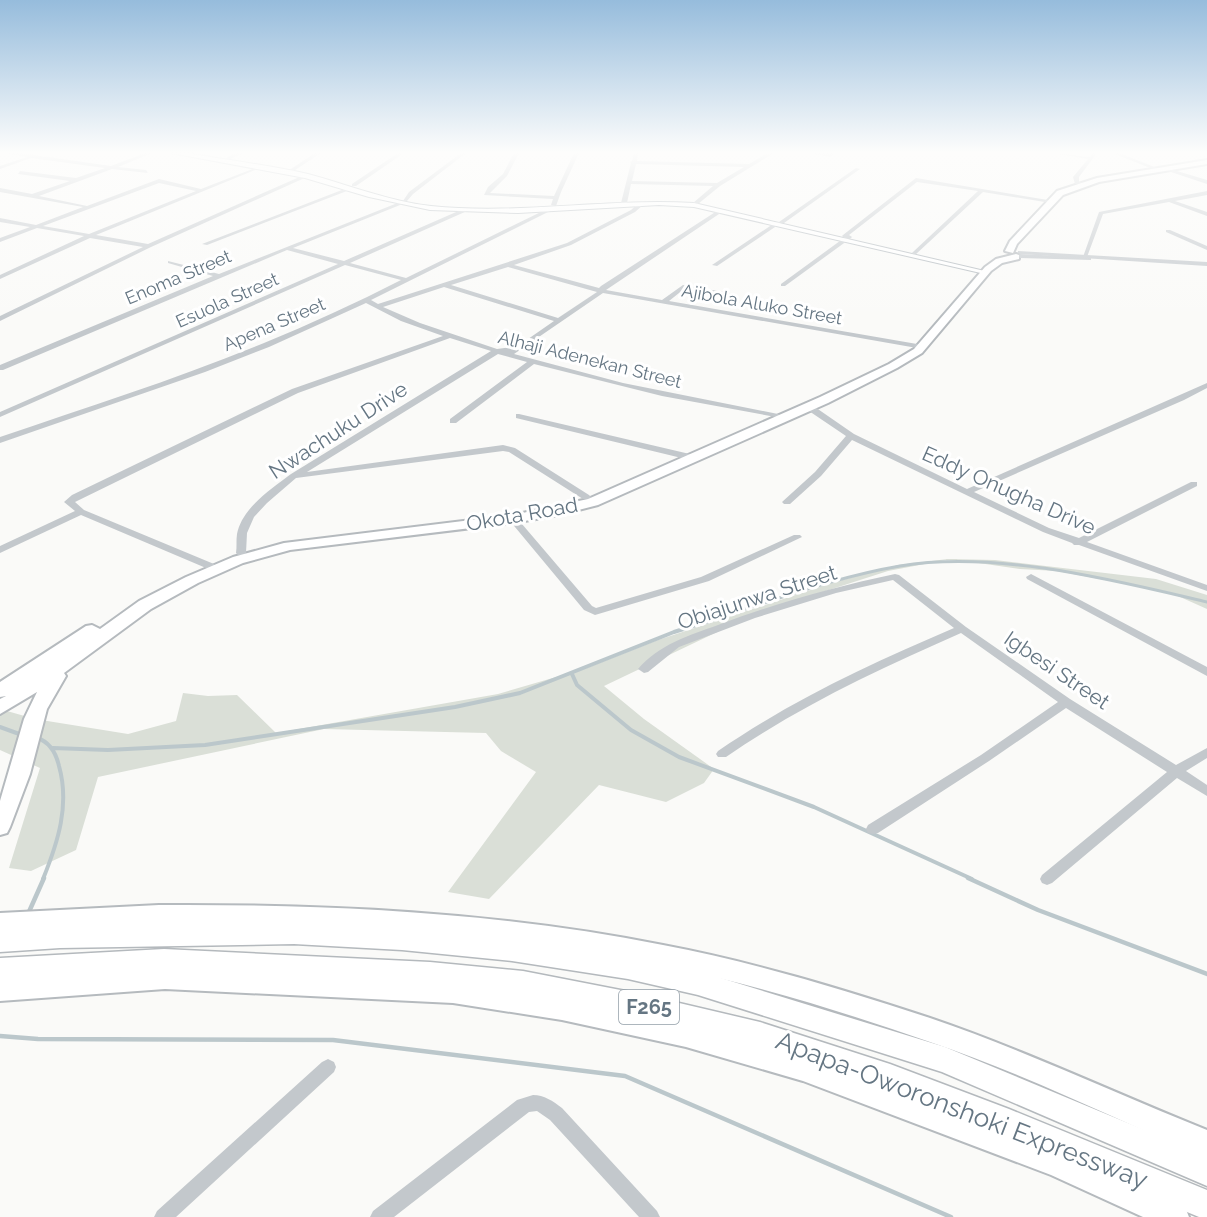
<svg xmlns="http://www.w3.org/2000/svg" width="1207" height="1217" font-family="Raleway,sans-serif">
<style>
.green{fill:#dadfd7}
.lines{fill:none;stroke-linecap:round;stroke-linejoin:round}
.stream-far2{stroke:#bbc7cb;stroke-width:3}
.stream-far1{stroke:#bbc7cb;stroke-width:4}
.stream{stroke:#bbc7cb;stroke-width:4.5}
.secondary-casing{stroke:#b3babf;stroke-width:2}
.primary-casing{stroke:#b5babe;stroke-width:4}
.motorway-casing{stroke:#b4b9bd;stroke-width:3}
.minor{fill:#c3c8cc;fill-rule:evenodd}
.tertiary{fill:#c3c8cc;fill-rule:evenodd}
.secondary{fill:#fff;fill-rule:evenodd}
.primary{fill:#fff;fill-rule:evenodd}
.motorway{fill:#fff;fill-rule:evenodd}
.labels{text-anchor:middle;dominant-baseline:central;stroke-width:6;stroke-linejoin:round;paint-order:stroke}
.far-street-label{font-size:18px;fill:#657683;stroke:#fff}
.shield{fill:#fff;stroke:#939fa8;stroke-width:1.5}
.shield-label{font-size:20px;font-weight:bold;fill:#657683}
.street-label{font-size:21px;fill:#657683;stroke:#fff}
.near-street-label{font-size:26px;fill:#657683;stroke:#fff}
</style>
<rect width="100%" height="100%" fill="#fafaf8"/>
<path class="green" d="M948,559L995,560L1156,579L1207,595V609L1169,592L1057,571L1020,569L951,559L888,571L757,613L604,686L644,719L714,769L704,783L666,802L599,785L489,899L448,892L536,772L501,751L486,733L324,729L98,777L76,850L31,871L9,868L40,768L0,750V709L35,719L128,734L176,721L183,693L208,696L237,695L276,733L498,694L587,668L658,640L835,582L898,565Z"/>
<g class="lines">
<path class="stream-far2" d="M711,620C773,601 835,577 900,566C996,550 1113,580 1207,602"/>
<path class="stream-far1" d="M572,674L577,685L631,730L679,757L814,807L972,879
M0,727L22,735
M37,738C50,742 56,753 59,766C70,805 58,842 43,879
M53,748L108,750L205,745L455,707L520,693L674,632L715,619"/>
<path class="stream" d="M968,878L1038,910L1207,974
M28,914L44,878
M0,1036L38,1039L333,1040L625,1076L951,1217"/>
<g class="secondary-casing">
<path id="secondary" d="M171,153H187C227,160 268,165 308,174C349,185 388,201 431,206C518,215 606,198 694,203L989,272L985,274L694,207L659,205L518,213L430,210L369,197L305,178Z"/>
</g>
<g class="primary-casing">
<path id="primary" d="M1207,160V164L1099,182L1063,195L1017,244L1013,253L1005,251L1010,241L1057,191L1097,178Z
M1016,254L1019,255V259L1002,263L991,271L922,353L897,368L828,403L598,505L559,515L513,523L290,550L243,563L198,583L151,609L64,673L66,676L47,709L30,774L10,827L7,833L0,835V801L24,719L37,692L0,714V699L6,696L0,697V682L86,626L92,625L100,629L139,601L186,577L233,557L284,543L513,515L588,499L820,397L889,364L914,349L985,267L996,259Z
M159,905C327,904 498,912 663,945C753,962 842,989 930,1018C1024,1050 1115,1093 1207,1130V1158C1115,1119 1025,1074 930,1042C844,1012 756,985 666,966C582,948 497,939 412,933C274,922 138,922 0,933V913Z
M165,967L453,981L562,998L686,1023L803,1057L1056,1149L1185,1207L1189,1217H1143L1051,1175L803,1081L686,1047L562,1020L453,1003L165,989L0,1001V979Z"/>
</g>
<g class="motorway-casing">
<path id="motorway" d="M294,922L402,928L512,939L628,957L698,971L945,1047L1207,1156V1186L942,1072L698,995L628,979L512,961L402,950L294,944L60,948L0,952V930L60,926Z
M164,949L430,962L523,971L641,994L760,1022L890,1064L1009,1109L1207,1190V1217H1199L1007,1137L890,1092L760,1048L641,1018L523,995L430,984L164,971L0,980V958Z"/>
</g>
<path class="minor" d="M5,153H20L111,166L145,153H152L118,167L146,170L148,173L112,169L39,196L87,206L159,179L201,189L255,168V170L96,235L148,244L304,175L309,176L151,247L0,321V316L143,247L90,238L0,279V275L84,236L37,228L0,242V238L30,227L0,222V218L36,225L83,207L0,192V188L32,194L70,181L18,174L20,171L76,178L105,168L31,158L0,169V166L27,157ZM159,183L196,191L89,234L43,226Z
M236,153H243L226,161L222,160Z
M315,153H321L292,172L288,171Z
M398,153H404L356,186H352V184Z
M461,153H466L413,194L407,201H403L409,192Z
M514,153H519L507,176L490,193L554,196L574,153H579L561,192L556,206L551,205L553,199L484,195L488,187L503,174Z
M634,153H638L637,161L749,164L768,153H774L720,186L698,204L693,203L713,186L631,184L627,203L624,205L621,203L631,163L630,162L632,161ZM636,164L744,167L717,183L632,181Z
M811,153H835L830,157Z
M1053,153L1090,157L1092,153H1097L1079,177V182L1086,183V185L1075,184L1073,177L1088,159Z
M1112,153H1119L1162,170L1158,171Z
M856,168L860,169L784,223H781L717,266L712,265L776,222H779Z
M1167,168L1207,180V184L1165,170Z
M916,178L1054,201L1051,203L983,192L915,255L912,253L913,252L978,191L917,182L849,235L852,237L851,238L785,286H781V284L844,238L842,236L843,235Z
M347,188L352,189L207,245L202,244Z
M1207,191V195L1175,201L1207,212V216L1169,202L1103,214L1087,257L1091,258V260L1020,258L1017,256L1020,254L1083,257L1099,212Z
M400,202L405,203L293,248L344,261L463,209H467V211L350,263L406,278L547,209L552,210L371,300L378,304L567,243L631,210L639,203H643V205L635,212L571,245L514,265L599,288L601,286L720,209L723,211L722,212L606,290L662,300L683,285L730,293L733,295L732,296L684,289L669,301L917,344L921,346L917,348L603,293L514,354L623,383L778,414L782,416L781,418L662,396L534,364L456,423H450V419L527,362L498,354L307,472L503,445L515,448L589,495L591,497L589,499H583L509,452L503,451L296,478L267,503L254,517L247,533L246,553L244,555H238L236,553C237,547 236,540 237,534C242,508 271,489 291,474L491,351L450,338L298,393L75,502L84,510L214,564L215,566L214,568H206L81,515L0,553V546L75,511L64,502L72,495L292,389L443,336L401,321L366,303L269,347L205,372L0,443V437C88,407 177,379 264,343C310,324 356,303 401,280L345,265L0,417V412L338,264L287,250L3,370H0V365L213,276L168,263V261L219,274ZM508,267L597,292L558,318L451,285ZM444,287L554,321L518,346L497,349L420,323L383,307Z
M1166,230H1170L1207,246V250L1166,232Z
M1207,383V388L1184,400L974,492L1049,528L1079,538L1191,482H1197V486L1087,542L1207,585V591L1079,545H1074L1072,543L1043,532L852,440L821,476L790,504H784L782,502L815,472L846,436L806,409V405H812L854,434L967,489Z
M516,414H519L694,455L698,458L694,461L516,418Z
M513,516L516,517L592,606L596,608L701,577L794,535H800L802,537L709,581L595,615L584,610L510,521L508,519L510,517Z
M895,574L899,575L966,627L1070,699L1176,765L1207,748V758L1186,771L1207,785V796L1177,778L1052,883L1047,885L1042,883L1040,879L1042,875L1167,772L1066,708L989,761L878,833L873,834L868,833L866,829L868,825L981,755L1058,702L961,633C879,669 800,706 726,757H718L716,754L718,751C792,700 872,663 954,628L893,580L836,593L755,618L679,647L648,672L644,673L638,669C658,645 690,635 718,625C776,603 834,587 895,574Z
M1031,574L1207,667V676L1027,579L1026,577Z
M328,1059L334,1062L336,1067L334,1072L176,1217H154L157,1211L322,1062Z
M533,1095C544,1095 553,1101 562,1108L657,1211L660,1217H639L550,1120L537,1111L529,1112L394,1217H370L373,1211L517,1100Z"/>
<path class="tertiary" d="M1018,251L1207,262V266L1020,254L1018,253Z"/>
<use href="#secondary" class="secondary"/>
<use href="#primary" class="primary"/>
<use href="#motorway" class="motorway"/>
</g>
<linearGradient id="sky" x2="0" y2="1"><stop stop-color="#96bcdc"/><stop offset="0.47" stop-color="#fdfdfc"/><stop offset="1" stop-color="#fdfdfc" stop-opacity="0"/></linearGradient>
<rect width="1207" height="324" fill="url(#sky)"/>
<g class="labels">
<g class="far-street-label">
<text transform="translate(178 277) rotate(-23)">Enoma Street</text>
<text transform="translate(227 300) rotate(-24)">Esuola Street</text>
<text transform="translate(762 304) rotate(10)">Ajibola Aluko Street</text>
<text transform="translate(274 324) rotate(-23)">Apena Street</text>
<text transform="translate(590 359) rotate(14)">Alhaji Adenekan Street</text>
</g>
<rect class="shield" x="619" y="990" width="60" height="34" rx="4.5"/>
<g class="shield-label">
<text x="649" y="1007">F265</text>
</g>
<g class="street-label">
<text transform="translate(338 430) rotate(-33)">Nwachuku Drive</text>
<text transform="translate(1009 490) rotate(24)">Eddy Onugha Drive</text>
<text transform="translate(522 514) rotate(-10)">Okota Road</text>
<text transform="translate(757 597) rotate(-18)">Obiajunwa Street</text>
<text transform="translate(1057 670) rotate(34)">Igbesi Street</text>
</g>
<g class="near-street-label">
<text transform="translate(962 1110) rotate(21)">Apapa-Oworonshoki Expressway</text>
</g>
</g>
</svg>
